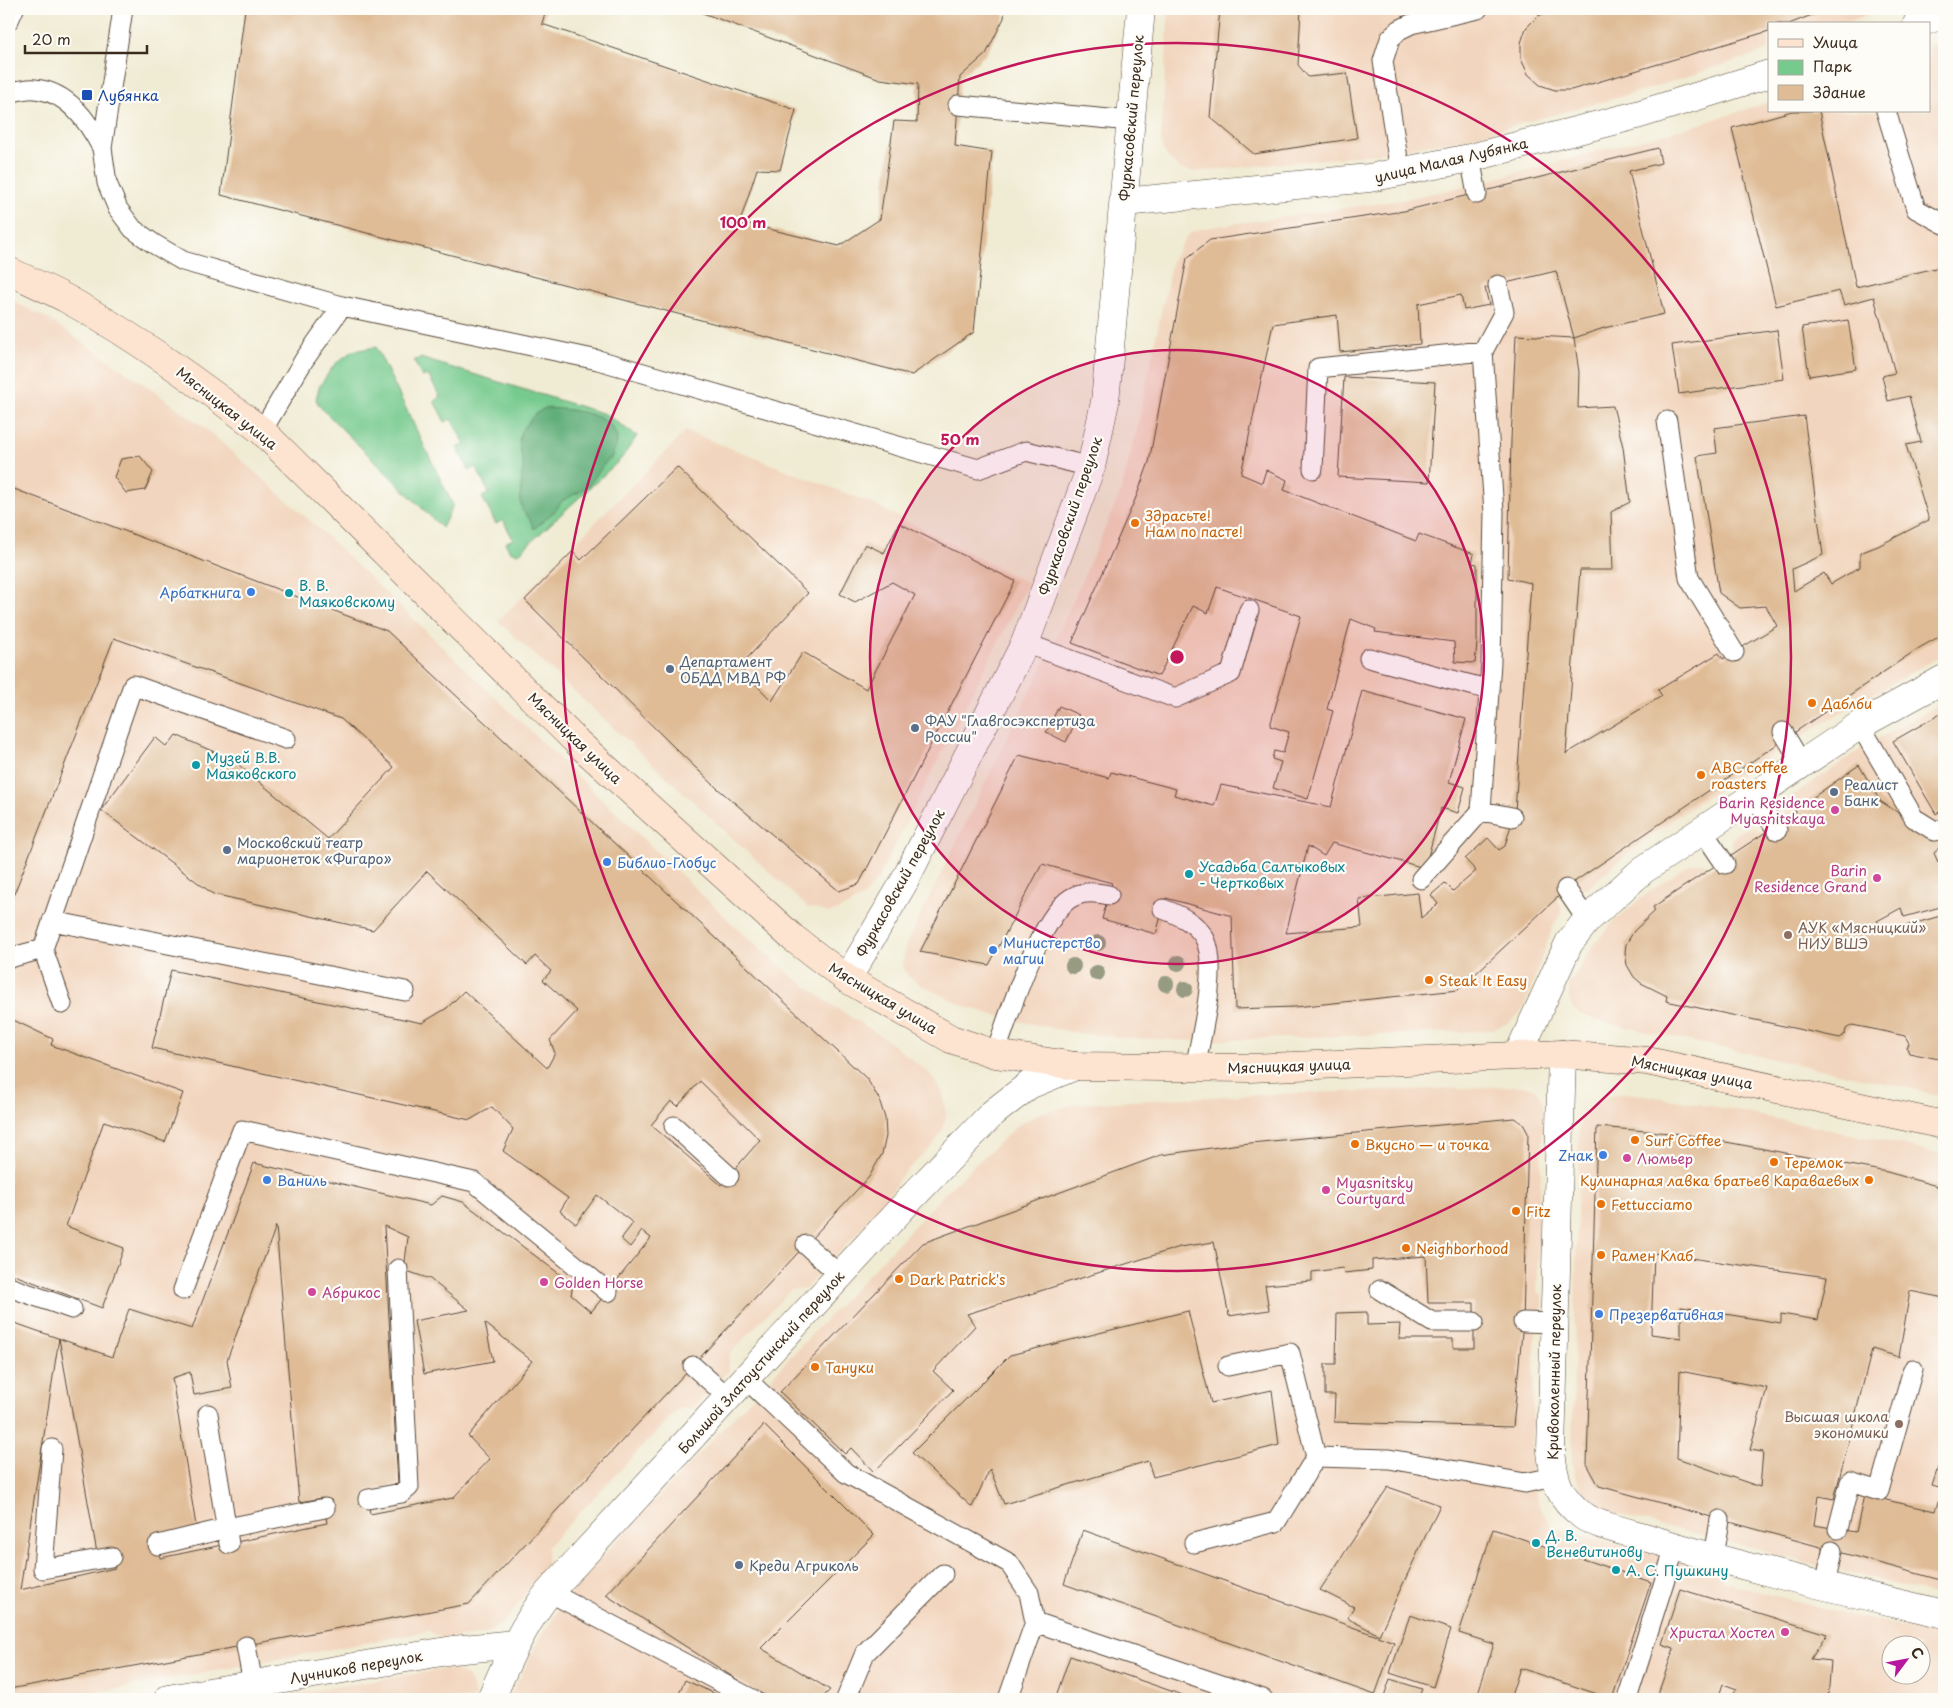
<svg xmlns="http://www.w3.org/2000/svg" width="1953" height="1708" font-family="'Playpen Sans',sans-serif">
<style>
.built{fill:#f2d5be;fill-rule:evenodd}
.green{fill:#76ca8e;stroke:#587a56}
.forest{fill:#60ae79;stroke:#4e6c4c}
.building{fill:#dfbc96;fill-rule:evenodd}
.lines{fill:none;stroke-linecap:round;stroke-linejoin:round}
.lane-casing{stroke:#564739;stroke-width:21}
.street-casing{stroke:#564739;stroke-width:29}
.secondary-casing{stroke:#564739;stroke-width:29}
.lane{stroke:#fff;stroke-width:19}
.street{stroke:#fff;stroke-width:28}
.secondary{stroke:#fde4d1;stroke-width:28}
.tree{fill:#969b82}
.ring{fill:none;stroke:#c2185b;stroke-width:2.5}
.transit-dot{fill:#1a4fb4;stroke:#fdfcf7;stroke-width:2}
.food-dot{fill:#e8710a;stroke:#fdfcf7;stroke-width:2}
.shop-dot{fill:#3f7fe0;stroke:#fdfcf7;stroke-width:2}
.culture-dot{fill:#0f9aa8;stroke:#fdfcf7;stroke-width:2}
.service-dot{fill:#5c6f8a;stroke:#fdfcf7;stroke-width:2}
.hotel-dot{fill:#d1479c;stroke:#fdfcf7;stroke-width:2}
.education-dot{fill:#8d6e63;stroke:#fdfcf7;stroke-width:2}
.labels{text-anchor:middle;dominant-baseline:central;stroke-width:4.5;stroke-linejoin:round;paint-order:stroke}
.transit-label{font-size:14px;fill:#164399;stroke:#fdfcf7;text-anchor:start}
.street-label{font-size:14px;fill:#3b2a1e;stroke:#fdfcf7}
.food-label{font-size:14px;fill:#c56008;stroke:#fdfcf7;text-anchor:start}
.culture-label{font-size:14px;fill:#0d838f;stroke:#fdfcf7;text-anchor:start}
.shop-label{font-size:14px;fill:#366cbe;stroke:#fdfcf7;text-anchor:start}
.service-label{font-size:14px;fill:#4e5e75;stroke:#fdfcf7;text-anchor:start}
.hotel-label{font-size:14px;fill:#b23c85;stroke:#fdfcf7;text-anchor:start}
.education-label{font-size:14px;fill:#785e54;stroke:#fdfcf7;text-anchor:start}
.centre{fill:#c2185b;stroke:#fdfcf7;stroke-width:2.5}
.ring-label{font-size:15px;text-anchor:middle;font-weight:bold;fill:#c2185b;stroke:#fdfcf7;stroke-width:4.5;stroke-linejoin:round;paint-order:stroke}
</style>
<rect width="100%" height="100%" fill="#fdfcf7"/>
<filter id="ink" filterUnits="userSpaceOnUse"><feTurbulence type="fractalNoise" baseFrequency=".02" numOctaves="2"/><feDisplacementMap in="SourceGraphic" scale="10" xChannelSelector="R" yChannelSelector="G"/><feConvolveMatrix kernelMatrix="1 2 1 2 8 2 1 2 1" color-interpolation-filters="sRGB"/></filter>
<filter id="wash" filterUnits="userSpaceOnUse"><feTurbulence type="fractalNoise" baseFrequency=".0096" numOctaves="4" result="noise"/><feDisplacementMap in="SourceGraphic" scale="20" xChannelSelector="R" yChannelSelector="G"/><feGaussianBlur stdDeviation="1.12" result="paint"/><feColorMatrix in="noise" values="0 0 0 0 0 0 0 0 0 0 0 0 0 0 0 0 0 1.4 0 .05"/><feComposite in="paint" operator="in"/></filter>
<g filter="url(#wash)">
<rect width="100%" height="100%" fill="#f0ebd3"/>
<path class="built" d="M1169,9H1883L1842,24H1769V50L1639,92L1467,138L1367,155L1193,172L1179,168L1169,159L1163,150L1161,139Z
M1944,41V654L1850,707L1747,770L1649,836L1586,889L1574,882L1556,898L1561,908V913L1552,929L1525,1005L1518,1015L1506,1024L1496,1028L1485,1031L1200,1041L1129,1038L1077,1033L1008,1019L964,1006L921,985L908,976L903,968V961L906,945L1060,630L1120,494L1136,433L1172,261L1186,237L1192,232L1204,228L1402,200L1475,184L1700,124L1769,102V111H1929V47Z
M9,299L50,320L148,387L206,429L318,528L745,936L790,974L833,1006L881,1036L929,1073L943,1093L946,1116L942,1132L933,1145L901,1176L884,1205L805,1289L790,1290L729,1355V1371L693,1408L678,1409L548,1546L546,1565L505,1622L486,1634L443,1639L429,1631L61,1699H9Z
M686,431L871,503L1028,583L878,879L862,898L841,909L830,913L807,907L498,621Z
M1944,702V1096L1598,1021L1580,1014L1573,1008L1569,999V985L1594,944L1616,919L1649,892L1687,866L1696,863H1703L1713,872L1736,857L1731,845L1734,837L1740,831L1754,827L1761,831L1766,837L1788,823L1784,816V808L1787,802L1792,796L1870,743Z
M1526,1086L1533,1088L1537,1092L1542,1099L1543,1107L1537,1292L1542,1295V1309L1536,1312L1531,1465L1534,1492L1543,1512L1553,1527L1715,1571L1724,1582L1827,1610L1919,1630L1934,1623L1944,1626V1699H509L542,1634L578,1582L949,1189L1017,1126L1040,1113L1077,1104L1248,1095ZM1890,1646H1920V1676H1890Z
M1622,1093L1644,1095L1727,1109L1893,1143L1944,1156V1597L1608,1512L1594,1504L1581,1491L1574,1476L1572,1458L1579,1126L1582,1117L1598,1101L1606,1097Z
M445,1669L457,1671L467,1676L472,1685L475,1694V1699H264Z"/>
<path class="green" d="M376,347L453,505L442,528L319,406L316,399L319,387L334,365L352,351Z
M420,358L605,414L637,436L621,459L518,554L510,551L505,543L513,539L503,520L496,524L482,497L489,493L476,467L469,470L457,448L465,444L451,419L445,422L434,401L440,397L428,375L422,377L414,361Z"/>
<path class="forest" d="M545,408C565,409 618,411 617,442C617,447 612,455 610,460L608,459L589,485L581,491L562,501L556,510L534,529L529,518L522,510L520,497L523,465L519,442L521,431L535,414Z"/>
<g id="blocks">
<path class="building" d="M245,9H546L542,24L796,110L780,170L757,169L740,222L839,246L880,219L894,121L917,122L918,84L880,79L692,9H1005L1004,18L986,54L960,77L955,146L992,152L974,332L912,375L221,195Z
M1220,9H1301L1298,65L1308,77L1347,73L1357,138L1254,154L1210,117Z
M1555,9H1827L1789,24H1769V31L1571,90H1555L1540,85L1528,74L1521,59V43L1526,28L1538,16Z
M1792,111H1819L1856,287L1944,266V634L1919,648L1574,882L1458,990L1295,1007L1235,1009L1232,916L1166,898L1156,934L1102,919L1112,883L1042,864L989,965L920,952L1019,755L1109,778L1111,772L1176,789L1174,795L1214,806L1221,785L1331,807L1362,691L1466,719L1449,782L1465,787L1458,813L1441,808L1425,868L1332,843L1324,856L1308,846L1286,933L1362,927L1359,899L1418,893L1421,918L1438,904L1431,895L1445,883L1453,891L1476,871L1465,859L1488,838L1499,850L1505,846L1515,811L1531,583L1508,578L1511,440L1516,335L1574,338L1579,372L1578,408L1613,406L1623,447L1630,502L1611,512L1613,570H1580L1566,754L1662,696L1658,690L1719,653L1723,659L1777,626L1766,606L1740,608L1719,593L1697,456L1717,453L1714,428L1804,416L1823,555L1792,569L1794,591L1824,573L1831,584L1860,567V553L1878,546L1929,520L1906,445L1921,442L1909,396L1888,401L1882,376L1895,373L1874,297L1844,305L1839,291L1776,306L1732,128Z
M1658,148L1661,163L1629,171L1664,314L1604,328L1574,338L1556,271L1485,288L1489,305L1464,310L1461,295L1418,304L1420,344L1340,352L1337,315L1273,324L1241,474L1262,483L1266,470L1287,480L1284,490L1416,541L1419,534L1474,554L1472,563L1477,564V643L1475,663L1455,662L1454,642L1375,632L1376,629L1351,619L1327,709L1333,711L1308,799L1273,788L1281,762L1272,759L1274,751L1283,753L1289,732L1270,726L1301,616L1217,587L1208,613L1193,606L1159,676L1072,643L1137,495L1149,462L1187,258L1210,240L1404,211Z
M1848,320L1856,369L1809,376L1802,327Z
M1777,330L1784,379L1679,394L1672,345Z
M1344,377L1435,382L1429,482L1338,477Z
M140,456L153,472L145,490L126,493L114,477L121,459Z
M677,467L808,593L739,667L772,701L803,652L866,689L915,595L892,582L855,602L840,594L865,544L884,553L899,523L1015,581L859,884L839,891L717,788L676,749L525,600L573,551L581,560Z
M9,487L387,631L867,1079L879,1099L885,1118L886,1136L882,1154L869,1177L469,1604L9,1689V1321L112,1357L129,1309L192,1329L254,1163L431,1205L442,1196L463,1202L573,1284L571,1295L591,1312L651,1238L642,1231L630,1247L621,1239L633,1223L597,1195L576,1224L560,1211L568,1198L503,1151L513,1129L492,1107L470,1120L152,1048L171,970L422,1023L447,1008L464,991L547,1068L555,1053L550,1040L577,1011L543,980L551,971L535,956L527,965L427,871L373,930L213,894L101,810L155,737L167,747L176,735L234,761L328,839L394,767L341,719L114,638L9,907ZM700,1081L760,1140L721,1185L651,1125L671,1101L678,1106ZM276,1226L299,1502L323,1498L327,1523L160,1558L158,1545L197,1532L172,1378L190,1372L194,1395L232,1388L227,1360ZM384,1226L408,1237L404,1270L430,1279L469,1310L414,1321L424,1374L493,1361L485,1323L532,1361L468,1436L490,1459L453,1498L370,1514L367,1490L398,1484ZM59,1338L97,1553L108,1549L115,1568L20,1590Z
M1059,706L1079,715L1066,742L1046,732Z
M1944,712V809L1936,814L1893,741Z
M1859,765L1880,801L1944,842L1934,853L1938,862L1944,861V906L1904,917L1901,908L1877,921L1884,932L1944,915V1060L1909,1053L1907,1048L1909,1043L1905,1036L1878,1030L1852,1025L1846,1029L1845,1034L1840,1038L1666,1001L1667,996L1641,983L1634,977L1627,965L1625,952L1626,944L1634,931L1655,911L1653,907L1796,812L1795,810Z
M9,1018L53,1039L51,1045L183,1093L165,1142L104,1121L66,1226L124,1248L102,1308L9,1273Z
M1514,1118L1523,1124L1528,1133L1523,1322L1513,1427L1334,1422L1335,1395H1325V1364H1336L1337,1313L1367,1312V1325L1400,1324L1399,1339H1453V1348H1474V1303H1428L1426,1256L1372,1260V1270L1344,1273L1343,1268L1312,1272V1281L1265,1285L1269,1310L1229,1316L1214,1242L1180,1247L967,1314L975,1326L933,1371L953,1390L874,1472L851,1448L845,1454L780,1392L923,1243L1161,1155L1240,1144Z
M1597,1127L1683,1134L1887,1172L1944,1188V1298L1910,1291L1899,1357L1872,1349L1834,1499L1818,1496L1814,1525L1856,1532L1864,1495L1935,1511L1943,1489L1932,1486L1944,1449V1581L1599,1486L1587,1464ZM1654,1253L1827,1277L1818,1320L1781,1314V1323L1681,1307V1338L1651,1334ZM1680,1371L1767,1388L1750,1450L1763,1452L1760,1487L1677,1458Z
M1188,1311L1211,1403L1272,1390L1279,1445L1153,1477L1148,1461L1004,1504L990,1469L972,1507L912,1453L1010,1355Z
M764,1425L874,1535L761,1648L830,1690L821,1699H773L750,1688L606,1595Z
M1388,1487L1440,1505L1379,1635L1347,1618L1354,1607L1320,1590Z
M1493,1529L1651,1582L1612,1699L1520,1668L1510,1699H1486L1477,1696L1494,1644L1459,1633Z
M1083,1530L1394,1642L1375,1695L1064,1584Z
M1680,1589L1827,1634L1811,1659L1831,1661L1828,1699H1730L1737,1689L1723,1684L1718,1699H1675L1658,1694L1674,1648L1662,1644Z
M1410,1615L1451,1629L1433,1687L1390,1673Z
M1070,1656L1194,1699H1055Z
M1390,1679L1422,1689L1418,1699H1383Z
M685,1680L726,1699H676Z"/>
</g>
</g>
<g filter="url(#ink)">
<use href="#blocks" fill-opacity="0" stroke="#564739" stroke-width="1"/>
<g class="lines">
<g class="lane-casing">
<path id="lane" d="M123,9L102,148L107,183L118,209L133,229L154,244L183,261L342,306L598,360L978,469L1026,451L1091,467
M9,20L14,9
M9,93C17,91 27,88 35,89C68,92 88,121 102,148
M958,105L1131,121
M1886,111L1916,209L1944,224
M1470,158L1477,194
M1400,172L1383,61L1390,39L1399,30L1411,24L1478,9
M1498,285L1504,312L1483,351L1494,512L1491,662L1481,811L1512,817
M1667,421L1689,578L1734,652
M262,431L304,360L342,306
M1313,469L1318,368L1483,351
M1025,643L1175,698L1231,673L1249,610
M1369,658L1490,690
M1860,725L1914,818L1935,831L1944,829
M1783,732L1802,764
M1754,796L1777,830
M1702,830L1725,864
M1421,879L1481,811
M1566,889L1587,920
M1163,909C1179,915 1197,923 1205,939C1219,967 1201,1036 1195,1068
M52,921L405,991
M9,958L43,949
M62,1004L43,949L133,685L286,739
M995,1054C1008,1019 1041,909 1075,896C1086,891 1097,893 1109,895
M674,1126L729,1176
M806,1245L840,1275
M9,1287L72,1309
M183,1290L242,1130L474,1182L608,1292
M1380,1290L1432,1322H1474
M1523,1322L1554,1323
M693,1366L729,1398
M1228,1366L1290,1353L1316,1457
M746,1379L846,1473L1009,1563L1029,1593L1035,1622L1263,1699
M208,1414L229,1544
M52,1449L43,1569L111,1557
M368,1499L402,1493L409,1487L398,1269
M1838,1529L1850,1482L1879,1491L1913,1369
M1194,1543L1276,1522L1316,1457L1389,1459L1525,1483L1554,1477
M158,1545L227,1528L325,1508
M1714,1557L1720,1520
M1825,1586L1832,1551
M549,1592L752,1699
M246,1646L253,1684
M846,1699L865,1653L943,1574
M1008,1699L1035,1622
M1627,1699L1675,1547"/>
</g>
<g class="street-casing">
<path id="street" d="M1917,24L1944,14
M1124,202L1369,178L1470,158L1637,115L1769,74
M847,979L903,884L1025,643L1091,467L1105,402L1141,9
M1562,1054L1551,1451C1554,1481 1558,1496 1583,1516C1595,1525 1635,1534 1651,1539C1747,1569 1846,1591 1944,1614
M1518,1055L1569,943L1587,920L1643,870L1754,796L1860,725L1944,679
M168,1699L453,1650L515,1644
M491,1699C507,1661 523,1625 549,1592L913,1196L993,1113L1029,1085L1075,1066"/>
</g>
<g class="secondary-casing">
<path id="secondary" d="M9,271C28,280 48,289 67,299C136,337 200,384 262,431L578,743L793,938L847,979L951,1039L995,1054L1075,1066L1250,1068L1562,1054L1647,1061L1944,1125"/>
</g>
<use href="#lane" class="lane"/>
<use href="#street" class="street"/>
<use href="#secondary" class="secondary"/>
</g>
<g class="tree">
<circle cx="1098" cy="943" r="8"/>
<circle cx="1178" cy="963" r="8"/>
<circle cx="1073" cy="966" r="8"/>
<circle cx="1097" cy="973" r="8"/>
<circle cx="1166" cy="984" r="8"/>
<circle cx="1185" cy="989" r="8"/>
</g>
</g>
<circle cx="1177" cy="657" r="307" fill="#c2185b" fill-opacity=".12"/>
<g class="ring">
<circle cx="1177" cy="657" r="307"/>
<circle cx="1177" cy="657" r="614"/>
</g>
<rect class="transit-dot" x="81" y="89" width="12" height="12" rx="2.5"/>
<g class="food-dot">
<circle cx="1135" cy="523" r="5"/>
<circle cx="1812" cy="703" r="5"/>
<circle cx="1701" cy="775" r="5"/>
<circle cx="1429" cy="980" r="5"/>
<circle cx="1635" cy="1140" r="5"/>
<circle cx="1355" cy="1144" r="5"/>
<circle cx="1774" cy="1162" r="5"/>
<circle cx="1869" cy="1180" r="5"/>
<circle cx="1601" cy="1204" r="5"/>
<circle cx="1516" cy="1211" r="5"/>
<circle cx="1406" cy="1248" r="5"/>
<circle cx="1601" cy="1255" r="5"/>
<circle cx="899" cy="1279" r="5"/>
<circle cx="815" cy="1367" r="5"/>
</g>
<g class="shop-dot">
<circle cx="251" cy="592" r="5"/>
<circle cx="607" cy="862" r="5"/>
<circle cx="993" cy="950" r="5"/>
<circle cx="1603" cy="1155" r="5"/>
<circle cx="267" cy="1180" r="5"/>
<circle cx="1599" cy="1314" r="5"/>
</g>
<g class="culture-dot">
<circle cx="289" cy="593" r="5"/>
<circle cx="196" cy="765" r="5"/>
<circle cx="1189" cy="874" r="5"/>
<circle cx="1536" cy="1543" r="5"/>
<circle cx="1616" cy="1570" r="5"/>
</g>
<g class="service-dot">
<circle cx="670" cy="669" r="5"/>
<circle cx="915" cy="728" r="5"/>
<circle cx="1834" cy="792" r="5"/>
<circle cx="227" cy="850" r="5"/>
<circle cx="739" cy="1565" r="5"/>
</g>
<g class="hotel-dot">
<circle cx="1835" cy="810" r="5"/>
<circle cx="1877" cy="878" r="5"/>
<circle cx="1627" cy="1158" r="5"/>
<circle cx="1326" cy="1190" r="5"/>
<circle cx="544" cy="1282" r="5"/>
<circle cx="312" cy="1292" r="5"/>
<circle cx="1785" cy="1632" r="5"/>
</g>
<g class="education-dot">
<circle cx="1788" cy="935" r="5"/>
<circle cx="1899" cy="1424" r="5"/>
</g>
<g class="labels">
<g class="transit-label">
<text x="98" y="95">Лубянка</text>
</g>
<g class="street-label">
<text transform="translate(1131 118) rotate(-85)">Фуркасовский переулок</text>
<text transform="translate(1451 160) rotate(-13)">улица Малая Лубянка</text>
<text transform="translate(227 408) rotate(38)">Мясницкая улица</text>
<text transform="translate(1070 516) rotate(-71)">Фуркасовский переулок</text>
<text transform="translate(575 738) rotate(44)">Мясницкая улица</text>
<text transform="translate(900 883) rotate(-61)">Фуркасовский переулок</text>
<text transform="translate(883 998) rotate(31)">Мясницкая улица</text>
<text transform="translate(1289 1066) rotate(-2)">Мясницкая улица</text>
<text transform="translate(1692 1072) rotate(11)">Мясницкая улица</text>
<text transform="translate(761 1362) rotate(-48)">Большой Златоустинский переулок</text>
<text transform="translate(1554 1372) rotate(-89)">Кривоколенный переулок</text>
<text transform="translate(356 1667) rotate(-10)">Лучников переулок</text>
</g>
<g class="food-label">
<text x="1145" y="515">Здрасьте!<tspan x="1145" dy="16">Нам по пасте!</tspan></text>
<text x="1822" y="703">Даблби</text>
<text x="1711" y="767">ABC coffee<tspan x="1711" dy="16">roasters</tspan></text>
<text x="1439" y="980">Steak It Easy</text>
<text x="1645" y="1140">Surf Coffee</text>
<text x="1365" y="1144">Вкусно — и точка</text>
<text x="1784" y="1162">Теремок</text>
<text x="1859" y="1180" text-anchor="end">Кулинарная лавка братьев Караваевых</text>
<text x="1611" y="1204">Fettucciamo</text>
<text x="1526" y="1211">Fitz</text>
<text x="1416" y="1248">Neighborhood</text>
<text x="1611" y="1255">Рамен Клаб</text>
<text x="909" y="1279">Dark Patrick's</text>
<text x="825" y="1367">Тануки</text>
</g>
<g class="culture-label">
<text x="299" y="585">В. В.<tspan x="299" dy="16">Маяковскому</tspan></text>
<text x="206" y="757">Музей В.В.<tspan x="206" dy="16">Маяковского</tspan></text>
<text x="1199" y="866">Усадьба Салтыковых<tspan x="1199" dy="16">- Чертковых</tspan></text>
<text x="1546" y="1535">Д. В.<tspan x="1546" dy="16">Веневитинову</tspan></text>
<text x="1626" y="1570">А. С. Пушкину</text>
</g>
<g class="shop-label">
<text x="241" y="592" text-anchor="end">Арбаткнига</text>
<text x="617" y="862">Библио-Глобус</text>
<text x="1003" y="942">Министерство<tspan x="1003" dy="16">магии</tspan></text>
<text x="1593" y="1155" text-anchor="end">Zнак</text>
<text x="277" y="1180">Ваниль</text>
<text x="1609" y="1314">Презервативная</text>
</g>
<g class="service-label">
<text x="680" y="661">Департамент<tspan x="680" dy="16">ОБДД МВД РФ</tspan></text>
<text x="925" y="720">ФАУ "Главгосэкспертиза<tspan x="925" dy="16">России"</tspan></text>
<text x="1844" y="784">Реалист<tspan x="1844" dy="16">Банк</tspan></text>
<text x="237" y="842">Московский театр<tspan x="237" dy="16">марионеток «Фигаро»</tspan></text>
<text x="749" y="1565">Креди Агриколь</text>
</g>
<g class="hotel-label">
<text x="1825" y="802" text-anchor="end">Barin Residence<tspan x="1825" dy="16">Myasnitskaya</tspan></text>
<text x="1867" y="870" text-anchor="end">Barin<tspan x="1867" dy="16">Residence Grand</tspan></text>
<text x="1637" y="1158">Люмьер</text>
<text x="1336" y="1182">Myasnitsky<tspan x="1336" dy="16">Courtyard</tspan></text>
<text x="554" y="1282">Golden Horse</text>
<text x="322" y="1292">Абрикос</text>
<text x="1775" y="1632" text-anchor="end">Христал Хостел</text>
</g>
<g class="education-label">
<text x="1798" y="927">АУК «Мясницкий»<tspan x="1798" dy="16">НИУ ВШЭ</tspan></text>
<text x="1889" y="1416" text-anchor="end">Высшая школа<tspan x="1889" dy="16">экономики</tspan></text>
</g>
</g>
<circle cx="1177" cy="657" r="8" class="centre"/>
<g class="ring-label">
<text x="743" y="228">100 m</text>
<text x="960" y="445">50 m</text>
</g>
<rect width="1953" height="1708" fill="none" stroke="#fdfcf7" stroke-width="30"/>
<rect x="1768" y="22" width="162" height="90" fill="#fdfcf7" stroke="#afa8a0"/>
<rect x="1778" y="39" width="25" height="8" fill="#fde4d1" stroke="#afa8a0"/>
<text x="1813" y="48" font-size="15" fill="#3b2a1e">Улица</text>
<rect x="1778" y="60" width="25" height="15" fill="#76ca8e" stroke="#afa8a0"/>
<text x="1813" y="72" font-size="15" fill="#3b2a1e">Парк</text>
<rect x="1778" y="85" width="25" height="15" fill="#dfbc96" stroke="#afa8a0"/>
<text x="1813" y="98" font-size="15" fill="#3b2a1e">Здание</text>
<g transform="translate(1906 1660) rotate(58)"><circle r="24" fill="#fdfcf7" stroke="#afa8a0"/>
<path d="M0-4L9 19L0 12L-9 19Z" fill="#b5179e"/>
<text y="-8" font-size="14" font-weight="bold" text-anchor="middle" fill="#3b2a1e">С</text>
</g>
<path d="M25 45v8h122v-8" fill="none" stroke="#3b2a1e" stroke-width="2.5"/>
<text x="32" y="45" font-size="15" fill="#3b2a1e" stroke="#fdfcf7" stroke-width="4" paint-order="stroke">20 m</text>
</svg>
